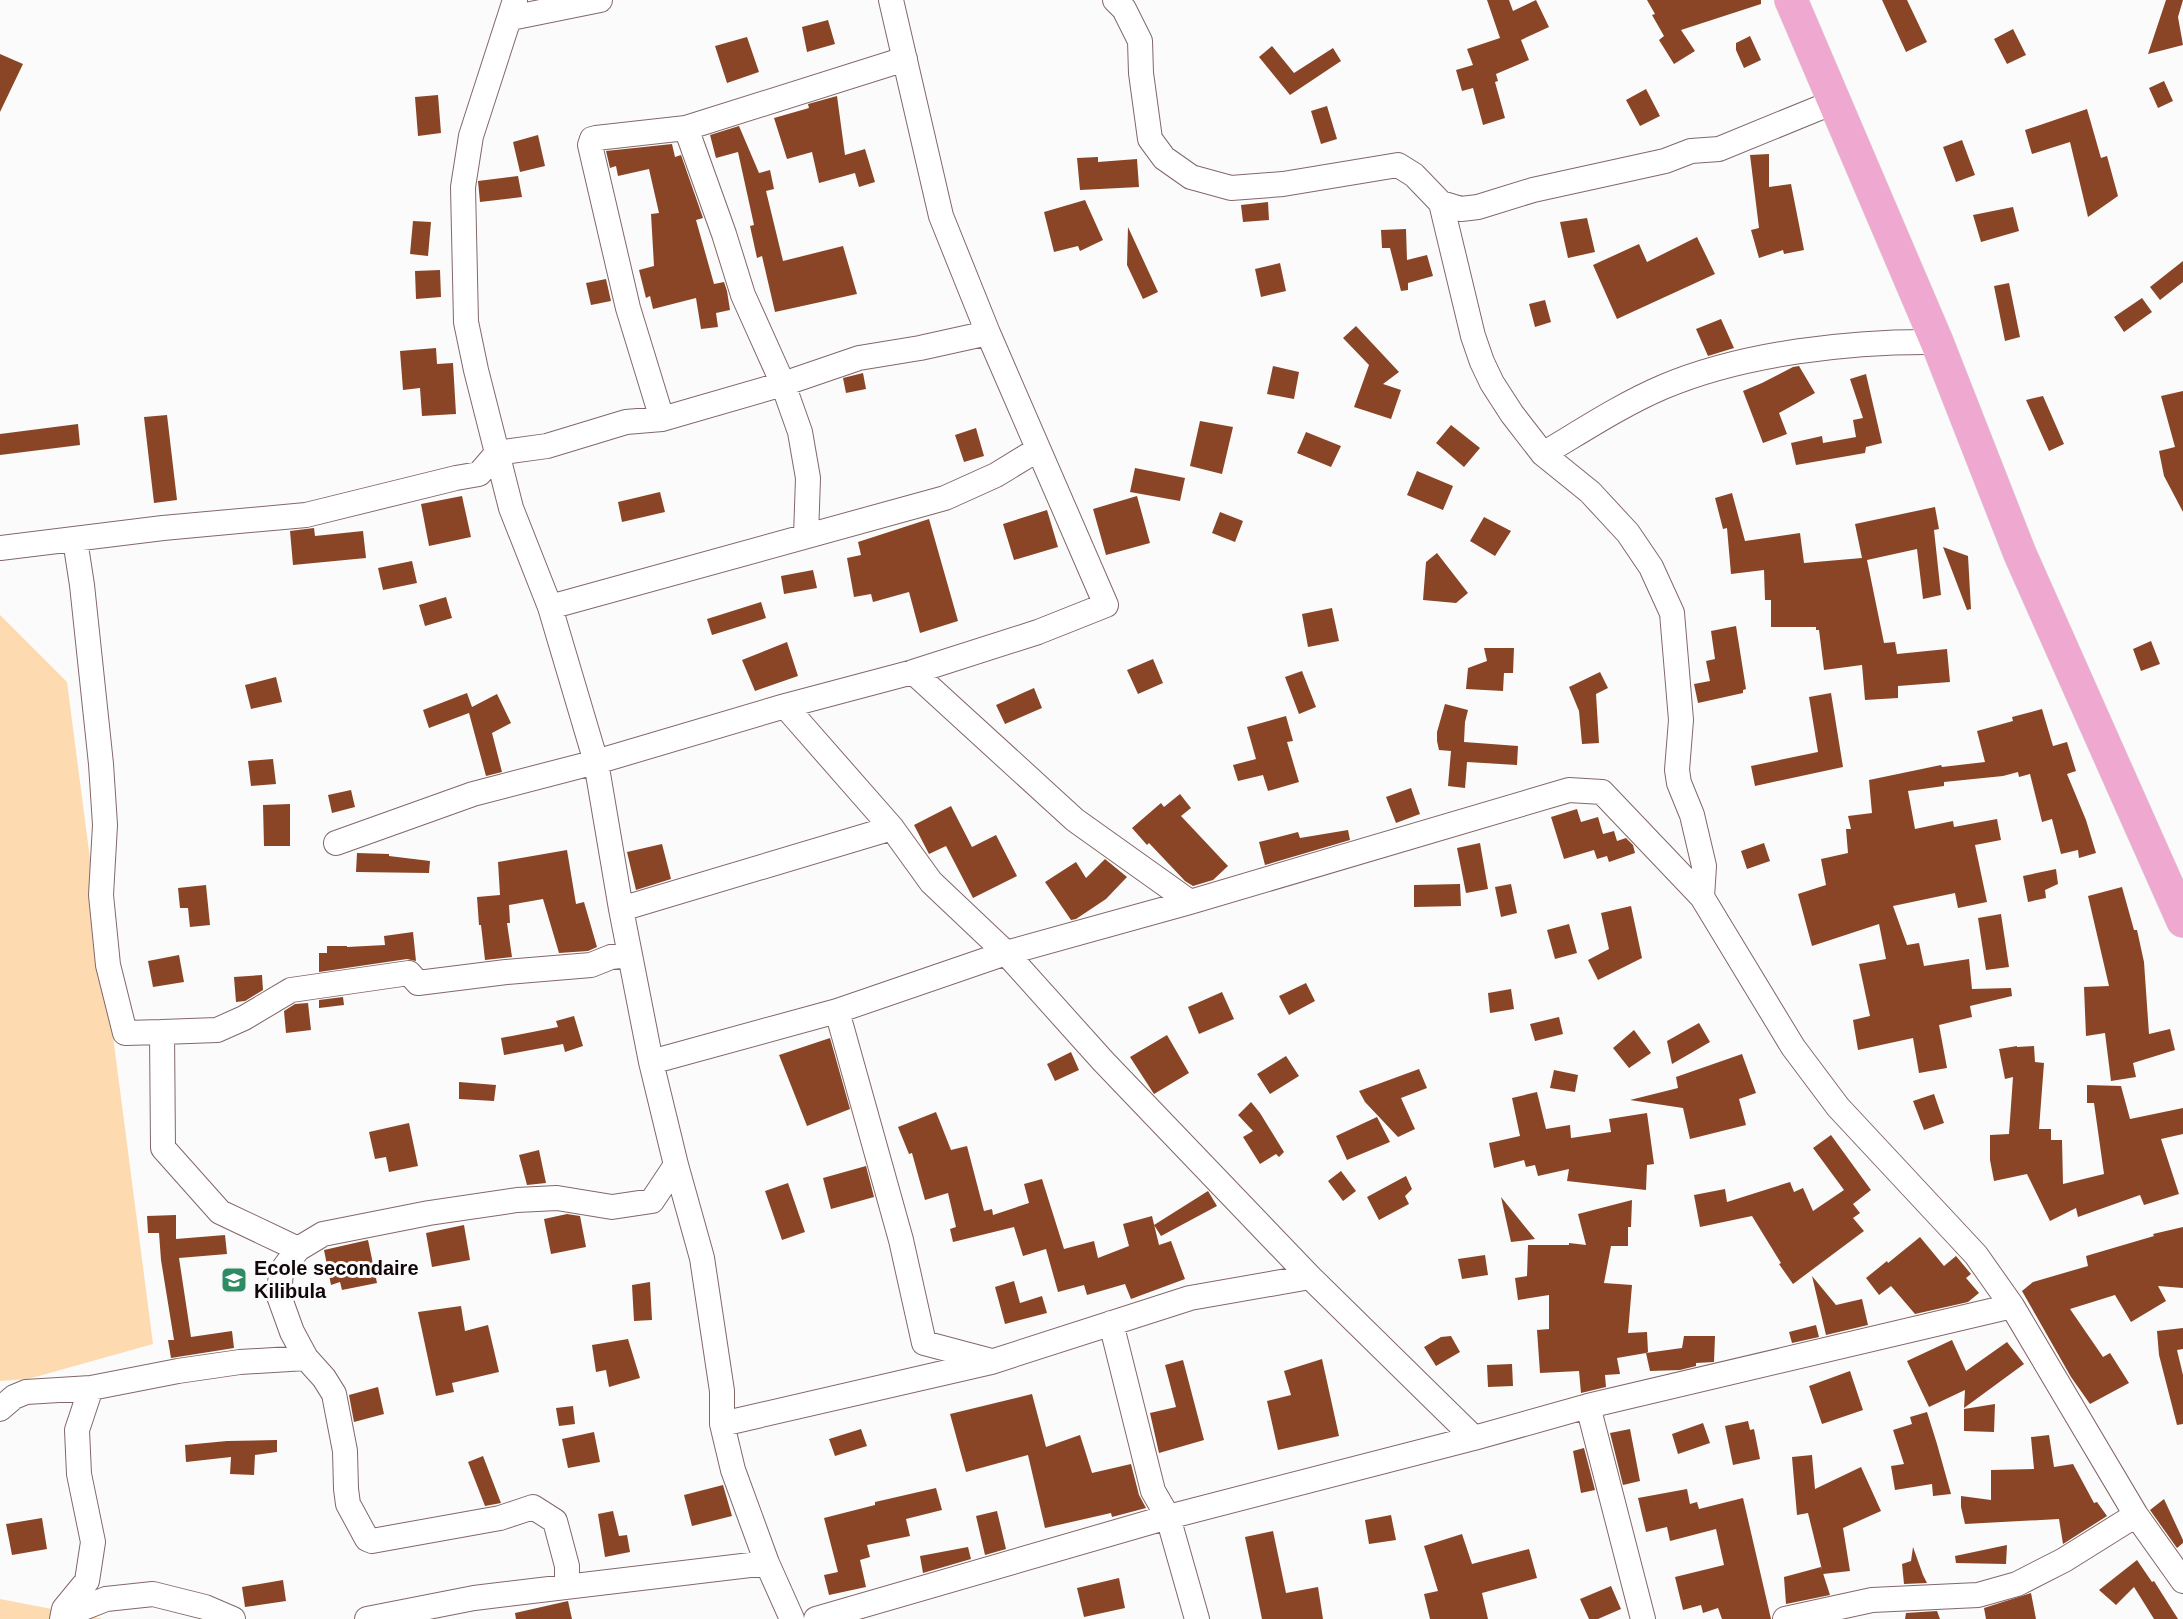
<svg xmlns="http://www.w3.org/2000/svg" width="2183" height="1619" font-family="Helvetica,sans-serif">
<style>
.green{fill:#fddaaf}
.building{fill:#894526}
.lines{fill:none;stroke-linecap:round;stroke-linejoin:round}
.street-casing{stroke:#836769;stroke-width:26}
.highway-casing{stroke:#d9d7d8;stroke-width:34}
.street{stroke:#fff;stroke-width:24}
.highway{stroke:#efa9d0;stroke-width:33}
.labels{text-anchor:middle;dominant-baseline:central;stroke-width:6;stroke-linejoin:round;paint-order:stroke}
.poi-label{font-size:20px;font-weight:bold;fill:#120809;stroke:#fbfbfb;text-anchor:start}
</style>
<rect width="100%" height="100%" fill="#fbfbfb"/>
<path class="green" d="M0,615L67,682L153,1344L28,1379L0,1381Z
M0,1599L103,1619H0Z"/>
<path class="building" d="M1487,0H1509L1513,11L1536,0L1549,27L1521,40L1529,60L1496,74L1498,81L1495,82L1505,118L1483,125L1473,88L1462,91L1456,70L1473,65L1467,49L1500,38Z
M1647,0H1761V4L1681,30L1695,51L1674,64L1659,40L1664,36L1652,15L1655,14Z
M1882,0H1907L1927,42L1906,52Z
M2166,0H2183L2178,17L2183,45L2148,54Z
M828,20L835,44L807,52L802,27Z
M2013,29L2026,55L2007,64L1994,39Z
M1750,36L1761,60L1744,68L1736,50V43Z
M747,37L759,72L727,83L715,46Z
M1272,46L1294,73L1333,48L1341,61L1290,95L1259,57Z
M0,54L23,64L0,112Z
M2164,81L2173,101L2158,108L2149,88Z
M1646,89L1660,116L1640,126L1626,100Z
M438,95L441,133L418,136L415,97Z
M837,96L845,155L865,149L875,182L859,187L855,173L819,183L812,152L787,159L774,118L809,108L808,104Z
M1327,106L1337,139L1321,144L1311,111Z
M2087,109L2101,158L2107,156L2118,196L2088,217L2070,142L2032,154L2025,130Z
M739,126L759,173L770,170L774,189L766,191L783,261L843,246L857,294L775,312L762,256L757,258L750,226L754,225L738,152L716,158L710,135Z
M538,135L545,166L520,172L513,142Z
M1962,140L1975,175L1956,182L1943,147Z
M672,144L675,157L681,155L703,218L696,220L714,284L724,282L727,291L730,310L716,313L718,327L701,329L696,298L653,309L650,296L646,298L639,270L654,266L651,214L659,213L649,169L618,176L616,166L610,168L606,151Z
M1769,154V187L1791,184L1804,250L1784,254L1783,250L1759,258L1751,230L1759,228L1750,155Z
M1098,157V162L1137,159L1139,187L1080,190L1077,158Z
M518,176L522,197L480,202L478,181Z
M1085,200L1103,240L1080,251L1078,246L1054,252L1044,212Z
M1268,202L1269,220L1243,222L1241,205Z
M2013,207L2019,231L1981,242L1973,215Z
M1587,218L1595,252L1568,258L1560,222Z
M413,221L431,222L428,256L410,254Z
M1128,227L1158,292L1143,299L1127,265Z
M1406,229L1407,260L1427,255L1433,276L1408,283V290L1401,291L1390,248H1382L1381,230Z
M1697,237L1715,274L1617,319L1593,265L1639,244L1647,262Z
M2183,261V282L2160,300L2150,287Z
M1280,263L1286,291L1261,297L1255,269Z
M440,270L441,297L416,299L415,271Z
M606,279L611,301L591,305L586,283Z
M2009,283L2020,337L2005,341L1994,286Z
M2142,298L2152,312L2124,332L2114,317Z
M1545,300L1551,322L1535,327L1529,304Z
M1721,319L1734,348L1708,356L1696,329Z
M1356,326L1399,372L1383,384L1401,390L1391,419L1354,407L1369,365L1343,338Z
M436,348L437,364L453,363L456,414L422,416L420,388L403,390L400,351Z
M1273,366L1299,372L1294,399L1267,394Z
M1799,366L1815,393L1779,413L1787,434L1763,443L1743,391L1762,383L1793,367Z
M863,373L866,389L846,393L843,378Z
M1866,374L1882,443L1866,447L1865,453L1796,465L1791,443L1822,436L1823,443L1856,437L1853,420L1863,418L1850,379Z
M2183,391V512L2164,476L2159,451L2175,447L2161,396Z
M2043,396L2064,444L2049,451L2026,400Z
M167,415L177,500L154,503L144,417Z
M1200,421L1233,427L1222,474L1190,466Z
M78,424L80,445L0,455V434Z
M1451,425L1480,448L1464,467L1436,443Z
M976,428L984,456L964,462L955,435Z
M1306,432L1341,446L1331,467L1297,453Z
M1135,468L1185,478L1180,501L1130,492Z
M1417,471L1453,486L1443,510L1407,495Z
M660,492L665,512L622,522L618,502Z
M1732,493L1745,541L1800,533L1804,563L1862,558L1855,524L1935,507L1939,529L1934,530L1941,595L1923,599L1917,549L1867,560L1884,643L1895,642L1897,654L1947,649L1950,682L1898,686V698L1865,700L1862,665L1824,670L1819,630H1816V627H1771V600H1765L1764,570L1731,574L1727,528L1723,529L1715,498Z
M462,496L471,537L429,546L421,504Z
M1137,496L1150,543L1106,555L1093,509Z
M1047,510L1058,547L1014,560L1003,524Z
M1220,512L1243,521L1235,542L1212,533Z
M1484,517L1511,531L1495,556L1470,541Z
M929,519L958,621L920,633L909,592L873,602L871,594L854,597L847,558L861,555L858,542Z
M314,528L315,536L363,531L366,558L293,565L290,531Z
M1943,547L1968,556L1971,609L1967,610Z
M1437,553L1468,593L1456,603L1423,600L1426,562Z
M412,561L417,583L383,590L378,568Z
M813,570L817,588L784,594L781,576Z
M446,597L452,618L425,626L419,605Z
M761,602L766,618L712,635L707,619Z
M1332,608L1339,641L1308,647L1302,614Z
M1736,626L1746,689L1743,690V693L1698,703L1694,684L1710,681L1706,661L1715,659L1711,631Z
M2151,641L2160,664L2141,671L2133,649Z
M787,642L798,676L755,691L742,660Z
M1484,648H1514L1513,673H1504L1503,691L1466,689L1468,668L1487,661Z
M1153,659L1163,683L1138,694L1127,670Z
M1302,671L1316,707L1299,714L1285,677Z
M1600,672L1608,688L1596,694L1599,743L1582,744L1579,711L1569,687Z
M276,677L282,702L251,709L245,685Z
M1034,688L1042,708L1005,724L996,705Z
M467,693L472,707L497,694L511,723L492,733L502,772L486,776L469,713L429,728L423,710Z
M1831,693L1843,767L1755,786L1751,766L1818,752L1809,697Z
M1445,704L1468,710L1465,722L1464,742L1518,746L1517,765L1467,762L1465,788L1448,786L1451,751L1439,750L1437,741V732Z
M2042,709L2053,746L2067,742L2076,771L2067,774L2086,820L2096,853L2079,858L2078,850L2061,854L2052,819L2042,822L2030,774L2019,777L2018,772L2003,776L1944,782V786L1908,791L1915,829L1953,821L1954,827L1997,819L2001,840L1975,845L1987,902L1958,908L1955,893L1893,906L1907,945L1919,943L1924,966L1969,959L1972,989L2011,988L2012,996L1970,1006L1972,1017L1939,1025L1947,1068L1919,1073L1913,1038L1858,1050L1853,1020L1870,1016L1859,964L1886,959L1879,924L1812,946L1798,894L1826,885L1821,859L1848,853L1846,829H1851L1848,816L1872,813L1869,780L1941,765L1942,767L1985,762L1977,731L2013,721L2012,717Z
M1286,716L1293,741L1287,742L1299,782L1268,791L1263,775L1238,781L1233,765L1256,759L1247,727Z
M273,759L276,784L251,786L248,761Z
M1411,788L1420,814L1396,823L1386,797Z
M351,790L355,807L332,813L328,795Z
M1180,794L1191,808L1181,816L1228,866L1213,880L1193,886L1185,881L1149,843L1147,845L1132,828L1161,803L1164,807Z
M290,804V846H264L263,805Z
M951,806L972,847L996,835L1017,876L973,898L946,846L929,854L914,825Z
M1577,809L1581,822L1598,817L1603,834L1614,831L1617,841L1626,838L1633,845L1635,853L1609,862L1607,856L1597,859L1594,850L1564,859L1551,817Z
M1348,830L1350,840L1265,865L1259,842L1298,832L1300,838Z
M1480,843L1488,889L1466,893L1457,848Z
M1764,843L1770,861L1747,869L1741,851Z
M662,844L671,879L636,890L627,852Z
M567,850L576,904L584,902L597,947L588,951L559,953L543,899L509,905L510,923H507L512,957L485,960L481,925H479L477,897L500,895L498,862Z
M357,853L389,854V856L430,861L429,873L356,872Z
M1105,859L1127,877L1106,899L1076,919L1071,920L1045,882L1076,862L1086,878Z
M2056,869L2058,884L2045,890L2046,898L2028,902L2023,876Z
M1460,884L1461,906L1414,907V885Z
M1511,884L1517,913L1501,917L1495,887Z
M206,885L210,925L190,927L188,908H180L178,888Z
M2122,887L2134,930H2137L2144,962L2149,1034L2170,1029L2175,1050L2133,1063L2136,1077L2111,1081L2105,1033L2086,1036L2084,987L2109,986L2088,896Z
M1631,906L1642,958L1598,980L1588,960L1609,949L1601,913Z
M2001,914L2009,967L1986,970L1978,918Z
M1569,924L1577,953L1555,959L1547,930Z
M413,932L416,961L407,959L319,972V953H327V946H347V947L385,945L384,936Z
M179,955L184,982L153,987L148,961Z
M262,975L263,990L245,1001L236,1002L234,977Z
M1306,983L1315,1001L1289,1015L1279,996Z
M1511,989L1514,1009L1490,1013L1488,993Z
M1222,992L1234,1019L1199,1034L1188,1007Z
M343,997L344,1005L319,1008V1000Z
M308,1003L311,1030L286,1033L284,1011L295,1004Z
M574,1016L583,1046L565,1052L563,1044L504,1055L501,1038L558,1027L556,1021Z
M1559,1017L1563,1034L1535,1041L1530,1024Z
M1699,1023L1710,1042L1672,1064L1667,1041Z
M1634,1030L1651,1053L1629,1068L1613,1048Z
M1167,1035L1189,1073L1154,1094L1130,1057Z
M830,1038L850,1109L807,1126L779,1055Z
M2017,1046V1047L2034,1046L2035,1062L2044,1063L2039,1129H2051V1140H2062L2063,1184L2104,1174L2094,1103H2087V1085L2121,1086L2130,1119L2183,1108V1134L2161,1139L2179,1194L2144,1205L2140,1195L2078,1217L2076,1208L2050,1221L2027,1174L1994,1181L1990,1160V1135L2009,1134L2013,1077L2005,1079L1999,1049Z
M1071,1052L1079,1070L1055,1081L1047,1064Z
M1742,1054L1756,1093L1739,1099L1746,1125L1690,1139L1683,1108L1630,1100L1678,1088L1676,1077Z
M1286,1056L1299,1076L1270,1094L1257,1074Z
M1419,1069L1427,1088L1401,1098L1415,1129L1398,1137L1365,1102L1359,1091Z
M1554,1070L1578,1075L1575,1092L1550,1088Z
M459,1082L496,1085L494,1101L459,1099Z
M1537,1092L1546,1129L1570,1125L1571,1138L1611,1132L1609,1119L1647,1113L1654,1164L1647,1165L1646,1190L1567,1181L1569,1169L1538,1176L1535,1165L1526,1167L1524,1160L1494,1168L1489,1143L1520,1136L1512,1098Z
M1934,1094L1944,1123L1924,1130L1913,1101Z
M1251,1102L1260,1113L1284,1152L1279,1157L1276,1154L1260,1164L1243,1137L1253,1131L1238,1115Z
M936,1112L951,1150L967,1146L984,1211L992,1209L993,1215L1029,1203L1024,1184L1042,1179L1064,1249L1094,1241L1098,1258L1129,1246L1123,1224L1152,1216L1159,1245L1171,1241L1185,1279L1131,1299L1125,1284L1087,1295L1084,1285L1058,1292L1046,1249L1023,1256L1014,1227L953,1242L950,1229L956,1227L948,1193L925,1200L912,1153L909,1154L898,1127Z
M1377,1117L1390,1142L1347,1160L1336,1136Z
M409,1123L418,1166L389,1172L386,1157L375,1159L369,1132Z
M1831,1135L1871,1190L1853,1204L1860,1213L1853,1218L1864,1231L1793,1284L1779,1264L1781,1263L1752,1216L1700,1227L1694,1195L1725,1189L1727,1202L1790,1182L1794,1192L1803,1188L1813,1211L1844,1190L1813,1148Z
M539,1150L546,1183L527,1185L519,1155Z
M866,1166L874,1197L831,1209L823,1178Z
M1341,1171L1356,1191L1343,1201L1328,1181Z
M1406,1176L1412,1189L1405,1196L1409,1204L1379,1220L1367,1197Z
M788,1183L805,1232L782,1240L765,1191Z
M1208,1191L1217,1206L1161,1236L1154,1225Z
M1501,1197L1535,1239L1511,1242Z
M1632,1200L1631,1227H1628V1246H1611L1604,1283L1632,1285L1628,1333L1647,1332L1648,1352L1646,1353L1682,1348L1684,1336H1715L1714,1362L1696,1363V1366L1680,1370L1650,1371L1646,1353L1617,1358L1620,1374L1605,1375L1606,1387L1581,1393L1579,1371L1540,1373L1537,1330L1549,1329V1295L1518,1300L1515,1278L1527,1276L1528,1245H1569V1243L1586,1245L1578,1214Z
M567,1214L580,1216L586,1247L551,1254L544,1219Z
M176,1215V1239L225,1235L227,1254L179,1258L191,1337L232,1331L234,1348L171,1358L168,1340H174L161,1260L159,1233H148L147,1216Z
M464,1225L470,1260L432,1267L426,1233Z
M2183,1227V1288L2158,1286L2166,1301L2131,1322L2115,1295L2070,1309L2103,1357L2110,1353L2129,1383L2090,1404L2071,1377L2022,1291L2033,1282L2088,1266L2086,1256L2154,1236L2153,1234Z
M1920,1237L1944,1266L1956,1256L1971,1274L1966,1278L1979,1293L1968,1302L1915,1314L1891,1286L1879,1295L1866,1278L1887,1261L1888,1263Z
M368,1240L377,1283L342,1290L340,1282L331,1285L324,1250Z
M1485,1255L1488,1275L1462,1279L1458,1259Z
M1812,1276L1836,1305L1862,1299L1868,1325L1826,1335Z
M1014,1281L1020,1303L1042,1296L1047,1313L1005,1324L995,1287Z
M650,1282L652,1320L634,1321L632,1285Z
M461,1306L465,1331L488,1325L499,1372L452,1383L454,1392L436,1396L418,1312Z
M1816,1325L1819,1337L1792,1343L1789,1332Z
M2183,1328V1349L2177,1350L2183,1375V1424L2177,1425L2159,1355L2157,1331Z
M1451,1336L1460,1352L1436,1366L1424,1347L1441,1337Z
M628,1339L640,1378L609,1387L606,1370L596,1372L592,1345Z
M1952,1340L1966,1371L2007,1342L2024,1364L1964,1408L1965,1390L1929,1407L1907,1361Z
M1322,1359L1339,1436L1278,1450L1267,1401L1291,1395L1284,1371Z
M1183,1360L1204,1440L1159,1453L1150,1413L1176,1407L1165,1365Z
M1512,1364L1513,1386L1488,1387L1487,1365Z
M1850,1371L1863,1410L1822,1424L1809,1386Z
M378,1387L384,1414L354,1422L349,1395Z
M1032,1394L1046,1447L1080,1435L1092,1473L1131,1464L1139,1495L1146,1508L1112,1517L1111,1513L1045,1528L1028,1455L966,1472L950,1414Z
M1995,1404L1994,1432L1964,1431V1409Z
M573,1406L575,1424L559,1426L556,1408Z
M1927,1412L1937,1444L1951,1494L1933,1496L1932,1484L1895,1490L1891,1466L1904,1464L1893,1430L1912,1424L1910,1417Z
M1748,1421L1750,1430L1754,1429L1760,1459L1733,1465L1725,1426Z
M1703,1423L1710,1443L1678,1454L1672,1434Z
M861,1429L867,1446L835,1456L829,1439Z
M1630,1429L1640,1481L1623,1485L1610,1433Z
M594,1432L600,1462L568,1468L562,1439Z
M2049,1435L2054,1467L2073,1464L2094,1503L2097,1502L2107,1516L2063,1544L2059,1519L1965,1524L1961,1507V1496L1991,1500V1470L2034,1469L2031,1437Z
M277,1440V1452L255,1455L254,1475L230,1474L231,1457L186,1462L185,1445L227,1441Z
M1584,1448L1595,1490L1581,1493L1573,1451Z
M1812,1455L1815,1489L1861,1467L1881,1511L1843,1528L1850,1571L1823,1574L1808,1513L1797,1515L1792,1457Z
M483,1456L501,1503L485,1506L468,1462Z
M723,1485L732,1516L692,1526L684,1495Z
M936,1488L942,1510L906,1519L910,1536L867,1545L870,1557L860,1560L866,1587L829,1595L824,1575L838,1572L824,1518L875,1505V1502Z
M1687,1489L1690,1504L1697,1502L1699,1509L1743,1498L1771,1619H1722L1718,1608L1703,1613L1701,1605L1683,1610L1675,1577L1724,1565L1716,1529L1670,1541L1667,1527L1646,1532L1638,1498Z
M2164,1499L2183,1540V1543L2177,1548L2150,1510Z
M613,1511L619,1536L627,1535L630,1552L605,1557L598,1514Z
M997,1511L1006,1549L985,1555L976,1516Z
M1391,1515L1396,1540L1369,1544L1365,1520Z
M42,1518L47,1549L12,1555L6,1524Z
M1273,1531L1286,1593L1318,1587L1323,1619H1262L1245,1537Z
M1462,1534L1472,1564L1529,1549L1537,1578L1482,1593L1488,1619H1430L1424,1594L1438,1591L1424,1546Z
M2007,1545L2006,1564L1956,1563L1955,1556Z
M968,1547L971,1559L923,1573L920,1556Z
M1913,1547L1923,1575L1927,1583L1904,1584L1902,1564L1911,1561Z
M2137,1560L2152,1582L2154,1581L2178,1619H2154L2134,1587L2116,1605L2099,1590Z
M1821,1567L1830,1595L1786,1604L1784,1577Z
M1119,1578L1125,1608L1084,1617L1077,1588Z
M283,1580L286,1601L245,1607L242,1587Z
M1611,1586L1621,1609L1598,1619H1589L1580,1599Z
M2031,1593L2036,1619H1986L1984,1608Z
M568,1601L572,1619H516L515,1613Z
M1937,1611L1940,1619H1905L1906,1613Z"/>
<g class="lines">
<g class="street-casing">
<path id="street" d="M1115,0L1124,9L1140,41L1141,73L1150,139L1164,158L1191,177L1231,188L1283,184L1398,165L1414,175L1441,203L1461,209L1478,207L1533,190L1665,161L1691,151L1719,149L1834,102
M511,18L600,0
M1441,203L1473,336L1482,362L1492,383L1512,414L1543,454L1590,492L1628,533L1651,567L1672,613L1681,720L1677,770L1679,783L1692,815L1704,866L1702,897
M662,419L628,308L590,145L592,139L596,138L686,128
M1543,454C1582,431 1621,405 1663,387C1743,353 1851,341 1937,342
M806,536L808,478L800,432L783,384L743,295L724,234L686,128L905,59
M75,540L82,585L101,764L105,825L101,895L108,965L125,1033L162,1032
M0,548L163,528L306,515L456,478L479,474L497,453L547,446L626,422L662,419L783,384L859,358L920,348L988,333
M550,607L945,498L996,475L1037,450
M913,672L1075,820L1190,902
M336,843L473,794L596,762L550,607L511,508L476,370L466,322L463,187L471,136L515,0
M621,909L596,762L785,706L913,672L1038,632L1106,605L988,333L941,216L891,0
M837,1011L901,1240L924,1343L988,1360
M651,1062L837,1011L1006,953L1190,902L1569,790L1602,792L1702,897L1793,1047L1838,1107L1976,1255L2012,1306L1588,1406L1474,1438L1310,1277L1103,1061L1006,953L931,882L892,828L785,706
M298,1249L220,1212L163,1148L162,1032L217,1030L244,1018L291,990L409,973L418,983L506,972L591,965L611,957L630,955
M2012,1306L2136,1515L2183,1581
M1111,1323L1153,1491L1168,1517L1197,1619
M1588,1406L1643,1619
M0,1409L14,1397L26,1392L91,1388L178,1371L240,1362L306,1358
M722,1424L991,1362L1190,1298L1310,1277
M567,1585V1566L555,1521L533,1507L500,1518L372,1541L367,1539L348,1504L346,1489L345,1451L334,1394L324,1378L306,1358L292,1332L279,1296L281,1272L298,1249L323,1234L429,1213L517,1200L557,1198L612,1207L652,1201L676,1165
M63,1616L106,1599L153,1594L205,1607L233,1619
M62,1619L64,1609L87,1581L93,1542L79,1474L77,1430L91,1388
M367,1619L474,1598L767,1563
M792,1619L767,1563L733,1470L722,1424V1391L702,1258L676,1165L651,1062L621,909L892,828
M816,1619L1168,1517L1474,1438
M1785,1619L1872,1600L1978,1595L2017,1584L2064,1560L2136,1515"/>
</g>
<g class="highway-casing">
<path id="highway" d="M1791,0L1937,342L2020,554L2183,921"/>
</g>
<use href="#street" class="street"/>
<use href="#highway" class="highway"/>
</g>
<defs>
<g id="school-square" transform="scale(1.35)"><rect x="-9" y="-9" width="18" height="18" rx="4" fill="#2e8b63" stroke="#fbfbfb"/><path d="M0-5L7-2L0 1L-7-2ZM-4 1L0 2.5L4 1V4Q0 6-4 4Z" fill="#fff"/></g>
</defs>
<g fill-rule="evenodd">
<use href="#school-square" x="234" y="1280"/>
</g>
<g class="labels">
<g class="poi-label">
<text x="254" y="1268">Ecole secondaire<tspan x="254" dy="23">Kilibula</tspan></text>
</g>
</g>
</svg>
